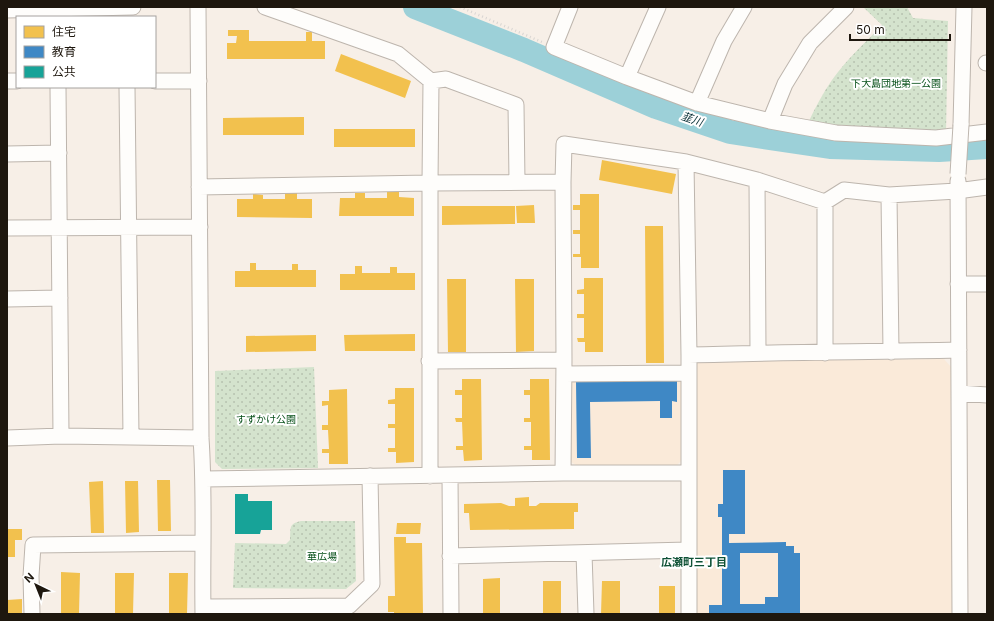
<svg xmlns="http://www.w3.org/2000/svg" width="994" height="621" font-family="Inter,'Noto Sans JP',sans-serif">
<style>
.built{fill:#faead9}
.park{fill:url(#park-dots)}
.homes{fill:#f2c14e}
.schools{fill:#3f88c5;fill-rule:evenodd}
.public{fill:#17a398}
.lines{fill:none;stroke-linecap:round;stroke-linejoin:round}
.river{stroke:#9cd0d8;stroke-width:24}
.minor-casing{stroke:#bdb5ad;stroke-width:17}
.path{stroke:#d8d5d2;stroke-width:2.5;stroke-dasharray:1 3;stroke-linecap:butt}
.minor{stroke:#fefdfb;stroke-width:15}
.minor-bridge-casing{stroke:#bdb5ad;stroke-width:17;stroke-linecap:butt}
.minor-bridge{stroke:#fefdfb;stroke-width:15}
.labels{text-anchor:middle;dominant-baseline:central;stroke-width:4;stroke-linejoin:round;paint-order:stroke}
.park-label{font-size:10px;fill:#064f18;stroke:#fff}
.water-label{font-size:11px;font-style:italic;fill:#093037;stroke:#fff}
.neighbourhood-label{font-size:11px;font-weight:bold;fill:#0e5135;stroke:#fff}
</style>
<defs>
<pattern id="park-dots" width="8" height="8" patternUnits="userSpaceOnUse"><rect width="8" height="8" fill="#d4e3cd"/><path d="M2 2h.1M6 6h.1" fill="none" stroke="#b6c2af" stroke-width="1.8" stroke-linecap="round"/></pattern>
</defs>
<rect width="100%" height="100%" fill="#f7efe7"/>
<path class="built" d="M944,359L951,367L953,614H697L694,366L700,361Z
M683,377V459L677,465L578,466L571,462L570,378Z"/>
<path class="park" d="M863,7H907L913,18L948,21L946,133L845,130L808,123C815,108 823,93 832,80C846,60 865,43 882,25Z
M314,367L318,468L222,469L215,462V371Z
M301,521H355L356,581L346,589L233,588L235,543L286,544L290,540C291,528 288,524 301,521Z"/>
<path class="homes" d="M228,30H249V41H306V32H312V41H325V59H227V43H236L237,36H228Z
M341,54L411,81L405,98L335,71Z
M304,117V135H223V118Z
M334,129H415V147H334Z
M602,160L676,174L672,194L599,180Z
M387,192H399V197L414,198V216H339L340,198H355V193H365V198H387Z
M285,193H297V199H312V218L237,217V199H253V194L263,195V199H285Z
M580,194H599V268H581V257H573V254H580V234H573V230H580V210H573V205H580Z
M534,205L535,223H517L516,206Z
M442,206H515V224L442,225Z
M645,226H663L664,363H646Z
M250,263H256V270H292V264H298V270H316V287H235V271H250Z
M355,266H362V273H390V267H397V273H415V290H340V274H355Z
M584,278H603V352H585V342H578L577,338H584V318H577V314H584V294H577V290L584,289Z
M447,279H466V352H448Z
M515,279H534V351L516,352Z
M415,334V351H345L344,335Z
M316,335V351L246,352V336Z
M462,379H481L482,460L464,461L463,450H456V446H463L462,422H456L455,418H462V395H455V390H462Z
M530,379H549L550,460H532V450H524V446H531V422H524V418H530V395H524V390H530Z
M395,388H414V462L396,463V452H388V448H395V428H388V424H395V404H388V400L395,399Z
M347,389L348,464H329V453H322V449H329L328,430H322V425H328V405L322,406V401H329V390Z
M157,480H170L171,531H158Z
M103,481L104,533H91L89,482Z
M125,481H138L139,532L126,533Z
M529,497V506H536L540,503H578V512H574V529L470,530L469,513H464V504L501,503L509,506H515V498Z
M397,523H421L420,534H396Z
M7,529H22V540H15V557H7Z
M394,537H406V543H422L423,614H394V612H388V596H395Z
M61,572L80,573L79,614H61Z
M115,573H134L133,614H115Z
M169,573H188L187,614H169Z
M500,578V614H483V579Z
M543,581H561V614H543Z
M602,581H620V614H601Z
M659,586H675V614H659Z
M22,599V614H7V600Z"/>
<path class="schools" d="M677,380V402L672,401V418H660V401L590,402L591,458H577L576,382Z
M723,470H745V534H729V543L786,542V546H794V553H800V614H709V605H722V517H718V504H723ZM740,553H778V597H765V604H740Z"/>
<path class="public" d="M235,494H248V501H272V530H261L260,534H235Z"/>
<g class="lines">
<path class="river" d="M415,7L524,50L656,107L730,132L830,147L939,150L987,147"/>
<g class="minor-casing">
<path id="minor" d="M198,7L201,438C205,496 202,555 203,614
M265,7L398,54L431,81L430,183L563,182L564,360L563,473
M570,7L554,47L627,77L697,103L770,121L836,133L936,138L987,132
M7,10L133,7
M986,63H987
M627,77L658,7
M7,81H17
M155,81H199
M431,81L446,79L516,105L517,182
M58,87L61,436
M127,87L131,437
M697,103L724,41L744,7
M770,121L785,84L810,43L846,7
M961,125L964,7
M7,154L59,153
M757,180L758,352
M958,181L960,614
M563,182L564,144L686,162
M199,187L430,183V476
M889,195L891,352
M825,202V353
M7,228L200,227
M958,284H987
M7,299L60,298
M689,355C779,352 869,352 959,350
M429,361L564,360
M564,374L688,373
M959,393L987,395
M7,438L61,436L201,438
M450,475L451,614
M204,479L563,473H688
M584,553L586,614
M450,556L688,550
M203,607L349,606L372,584L370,476
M32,614L31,576L33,545L202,543
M689,614V355L686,162L757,180L825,202L844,190L889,195L957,191L987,187"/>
</g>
<path class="path" d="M460,7L542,42"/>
<use href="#minor" class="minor"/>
<g class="minor-bridge-casing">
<path id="minor-bridge" d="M958,174L961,125"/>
</g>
<use href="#minor-bridge" class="minor-bridge"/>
</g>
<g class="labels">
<g class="park-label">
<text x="896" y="83">下大島団地第一公園</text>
<text x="266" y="419">すずかけ公園</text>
<text x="322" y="556">華広場</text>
</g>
<g class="water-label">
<text transform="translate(692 119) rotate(19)">韮川</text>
</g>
<g class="neighbourhood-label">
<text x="694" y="562">広瀬町三丁目</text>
</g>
</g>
<rect width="994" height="621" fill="none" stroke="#1e170e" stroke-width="16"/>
<rect x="16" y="16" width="140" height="72" fill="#ffffff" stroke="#a5a29f"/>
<rect x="24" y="26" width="20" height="12" fill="#f2c14e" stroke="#a5a29f"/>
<text x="52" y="36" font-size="12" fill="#1e170e">住宅</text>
<rect x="24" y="46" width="20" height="12" fill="#3f88c5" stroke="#a5a29f"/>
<text x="52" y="56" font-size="12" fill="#1e170e">教育</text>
<rect x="24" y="66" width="20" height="12" fill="#17a398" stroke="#a5a29f"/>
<text x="52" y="76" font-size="12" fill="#1e170e">公共</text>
<g transform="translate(36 585) rotate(317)" stroke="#ffffff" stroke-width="3" paint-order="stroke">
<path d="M0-3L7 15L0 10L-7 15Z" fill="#1e170e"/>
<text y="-6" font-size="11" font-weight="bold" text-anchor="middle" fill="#1e170e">N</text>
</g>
<path d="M850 34v6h100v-6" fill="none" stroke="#1e170e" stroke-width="2"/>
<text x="856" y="34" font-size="12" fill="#1e170e" stroke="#ffffff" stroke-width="3" paint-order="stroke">50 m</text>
</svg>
